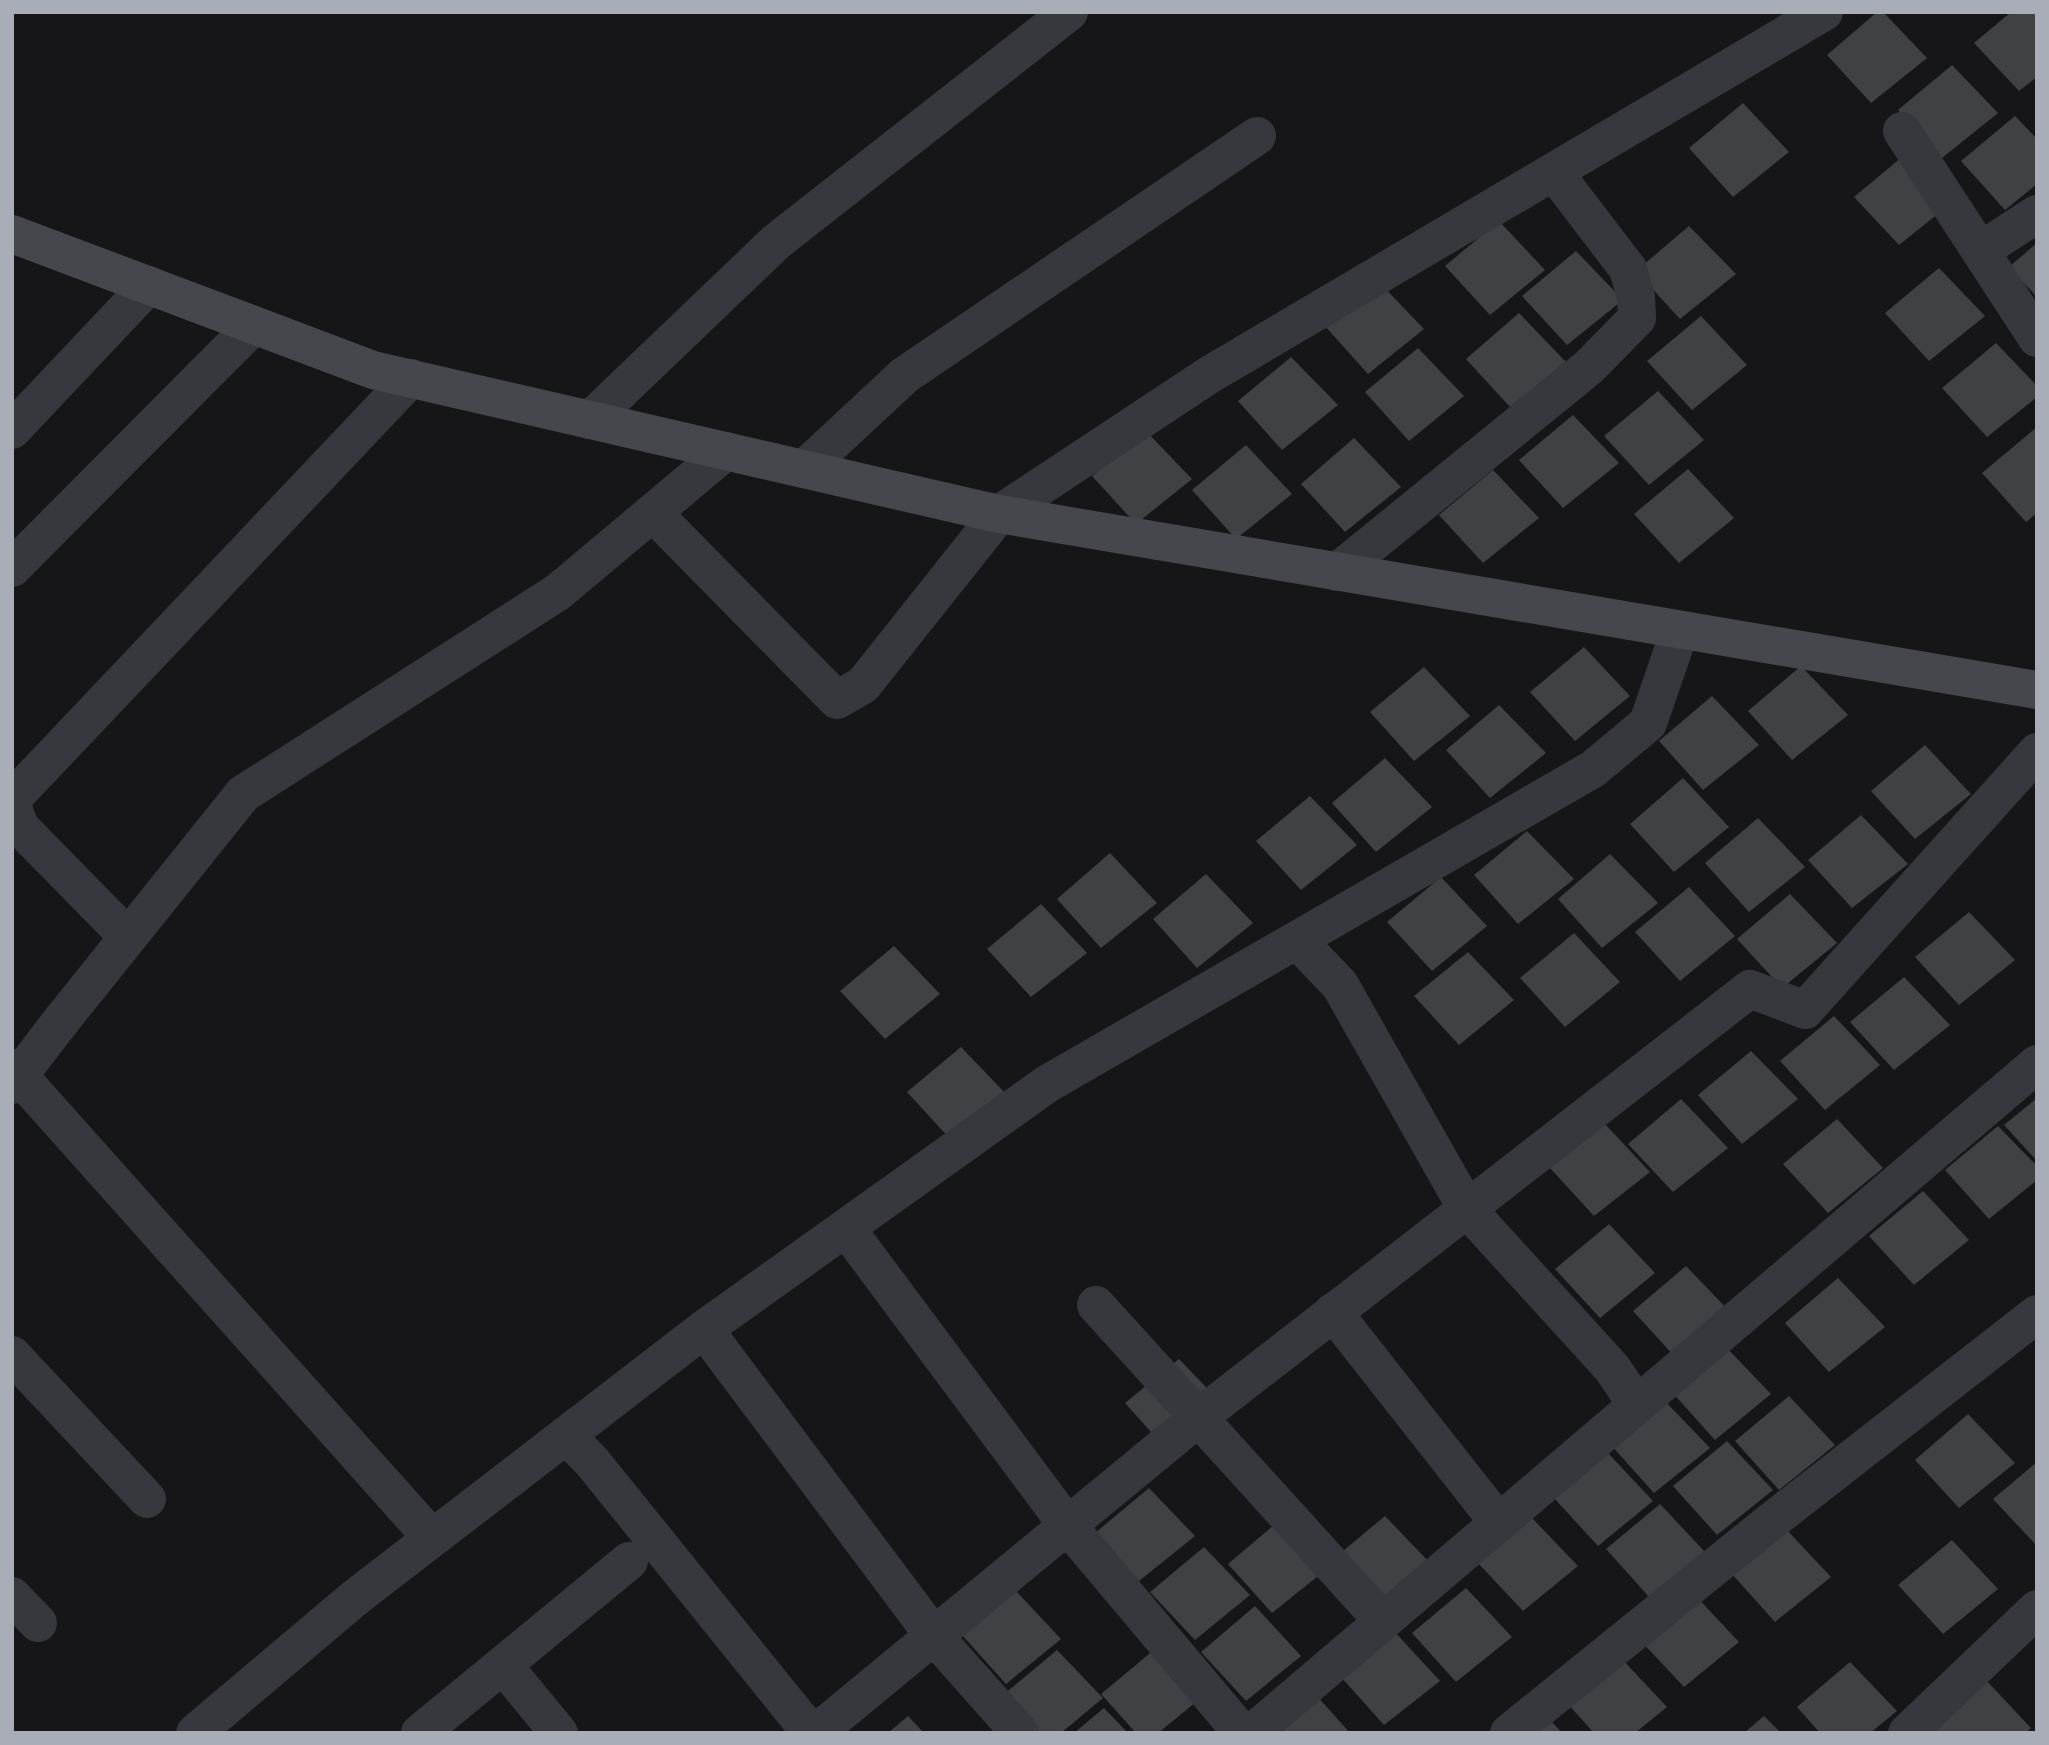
<svg xmlns="http://www.w3.org/2000/svg" width="2049" height="1745" font-family="'Titillium Web',sans-serif">
<style>
.building{fill:#404145}
.lines{fill:none;stroke-linecap:round;stroke-linejoin:round}
.street{stroke:#37383d;stroke-width:38}
.secondary{stroke:#45474d;stroke-width:38}
</style>
<rect width="100%" height="100%" fill="#161618"/>
<path class="building" d="M1877,12H1883L1927,58L1871,103L1827,55Z
M2011,12H2037V77L2019,91L1974,43Z
M1952,65L1998,113L1942,158L1898,110Z
M1743,103L1789,152L1733,197L1689,148Z
M2015,116L2037,139V184L2005,210L1961,161Z
M1908,152L1954,201L1899,245L1854,197Z
M1499,221L1545,270L1490,315L1445,266Z
M1689,226L1736,274L1680,319L1636,271Z
M2037,243V297L2009,267Z
M1576,251L1623,300L1567,345L1522,296Z
M1939,268L1985,316L1929,361L1885,313Z
M1377,280L1424,329L1368,374L1324,325Z
M1519,313L1566,362L1510,407L1466,359Z
M1701,316L1747,365L1692,410L1647,361Z
M1996,343L2037,386V397L1987,437L1942,388Z
M1418,348L1464,396L1409,441L1365,392Z
M1291,357L1338,405L1282,450L1238,401Z
M1658,391L1704,440L1649,485L1604,436Z
M1573,415L1619,463L1563,508L1519,460Z
M2037,427V513L2026,522L1982,473Z
M1146,431L1192,479L1136,524L1092,476Z
M1354,438L1401,487L1345,532L1301,484Z
M1246,445L1292,494L1236,539L1192,490Z
M1688,469L1734,518L1679,563L1634,514Z
M1493,470L1539,518L1483,563L1439,515Z
M1584,647L1630,696L1575,741L1530,692Z
M1801,666L1848,715L1792,760L1748,711Z
M1424,667L1470,716L1414,761L1370,712Z
M1712,696L1759,745L1703,790L1659,741Z
M1499,705L1546,753L1490,798L1446,750Z
M1925,745L1971,794L1915,839L1871,791Z
M1385,758L1432,807L1376,852L1332,803Z
M1683,778L1729,827L1674,872L1630,824Z
M1310,796L1357,845L1301,890L1256,841Z
M1861,815L1908,864L1852,908L1808,860Z
M1758,818L1805,867L1749,912L1705,863Z
M1527,831L1574,879L1518,924L1474,875Z
M1110,853L1157,903L1101,948L1057,899Z
M1610,854L1658,903L1602,948L1558,899Z
M1206,874L1253,923L1197,968L1153,919Z
M1441,877L1487,926L1432,971L1387,922Z
M1689,887L1735,936L1680,981L1635,932Z
M1790,894L1837,943L1782,988L1737,939Z
M1041,904L1087,953L1031,997L987,949Z
M1969,912L2015,960L1959,1005L1915,957Z
M1574,933L1620,982L1565,1027L1520,978Z
M894,946L940,994L885,1039L840,991Z
M1468,952L1514,1000L1459,1045L1414,996Z
M1904,977L1950,1025L1894,1070L1850,1022Z
M1834,1016L1880,1065L1825,1110L1780,1061Z
M961,1047L1007,1095L951,1140L907,1092Z
M1751,1051L1798,1099L1742,1144L1698,1095Z
M2037,1098V1161L2004,1125Z
M1681,1099L1728,1148L1673,1192L1628,1144Z
M1837,1119L1883,1168L1828,1213L1783,1164Z
M1604,1123L1650,1172L1594,1216L1550,1168Z
M1998,1126L2037,1166V1180L1989,1219L1945,1170Z
M1923,1191L1969,1240L1914,1285L1869,1236Z
M1609,1224L1655,1273L1600,1318L1555,1269Z
M1686,1266L1733,1315L1677,1359L1633,1311Z
M1838,1278L1885,1327L1829,1372L1785,1323Z
M1724,1345L1771,1394L1715,1440L1671,1391Z
M1179,1359L1225,1407L1169,1452L1125,1403Z
M1789,1396L1835,1445L1779,1490L1735,1441Z
M1663,1399L1710,1448L1654,1493L1610,1444Z
M1968,1414L2015,1463L1959,1508L1915,1460Z
M1727,1441L1773,1490L1717,1535L1673,1486Z
M1607,1452L1653,1501L1598,1546L1553,1497Z
M2037,1462V1546L1993,1499Z
M1149,1488L1195,1536L1139,1581L1095,1533Z
M1660,1504L1706,1553L1650,1598L1606,1549Z
M1385,1516L1431,1564L1375,1609L1331,1561Z
M1532,1518L1578,1566L1523,1611L1478,1563Z
M1281,1519L1328,1568L1272,1613L1228,1564Z
M1785,1528L1831,1577L1775,1622L1731,1573Z
M1952,1540L1998,1589L1943,1634L1898,1585Z
M1204,1547L1250,1595L1195,1640L1150,1592Z
M1466,1588L1512,1637L1456,1682L1412,1633Z
M1015,1590L1061,1639L1006,1684L962,1635Z
M1693,1593L1739,1642L1684,1687L1639,1639Z
M1255,1606L1301,1656L1246,1701L1201,1652Z
M1394,1631L1440,1681L1384,1725L1340,1676Z
M1155,1649L1201,1698L1158,1733H1136L1101,1694Z
M1057,1650L1103,1698L1061,1733H1038L1003,1695Z
M1621,1658L1667,1707L1635,1733H1594L1567,1703Z
M1850,1662L1897,1711L1870,1733H1820L1797,1707Z
M1984,1678L2031,1728L2025,1733H1939L1931,1724Z
M1317,1696L1350,1733H1276Z
M1104,1708L1128,1733H1074Z
M908,1716L924,1733H888Z
M1764,1716L1781,1733H1744Z
M1551,1721L1562,1733H1537Z"/>
<g class="lines">
<path class="street" d="M1902,131L2037,338
M1980,251L2037,214
M590,420L776,242L1069,12
M12,430L149,285
M804,469L905,375L1257,136
M653,513L837,700L863,685L999,514L1209,375L1824,12
M12,568L254,325
M1337,572L1589,367L1637,318L1636,297L1628,269L1554,172
M12,799L411,378
M12,805L20,827L128,937
M1297,940L1340,985L1467,1209L1612,1368L1637,1405
M12,1068L432,1538
M12,1085L57,1026L243,794L558,592L726,451
M846,1228L1068,1526L1242,1733
M1096,1305L1383,1621
M1333,1312L1499,1523
M704,1329L934,1636L1020,1733
M12,1355L147,1499
M566,1435L593,1463L811,1733
M12,1596L38,1623
M503,1665L559,1733
M195,1733L356,1597L704,1329L1047,1084L1593,769L1648,723L1680,630
M420,1733L629,1561
M816,1733L1199,1417L1750,989L1805,1010L2037,752
M1252,1733L2037,1064
M1509,1733L1769,1523L2037,1314
M1907,1733L2037,1609"/>
<path class="secondary" d="M12,234L373,370L999,514L2037,690"/>
</g>
<rect width="2049" height="1745" fill="none" stroke="#a8adb8" stroke-width="28"/>
</svg>
